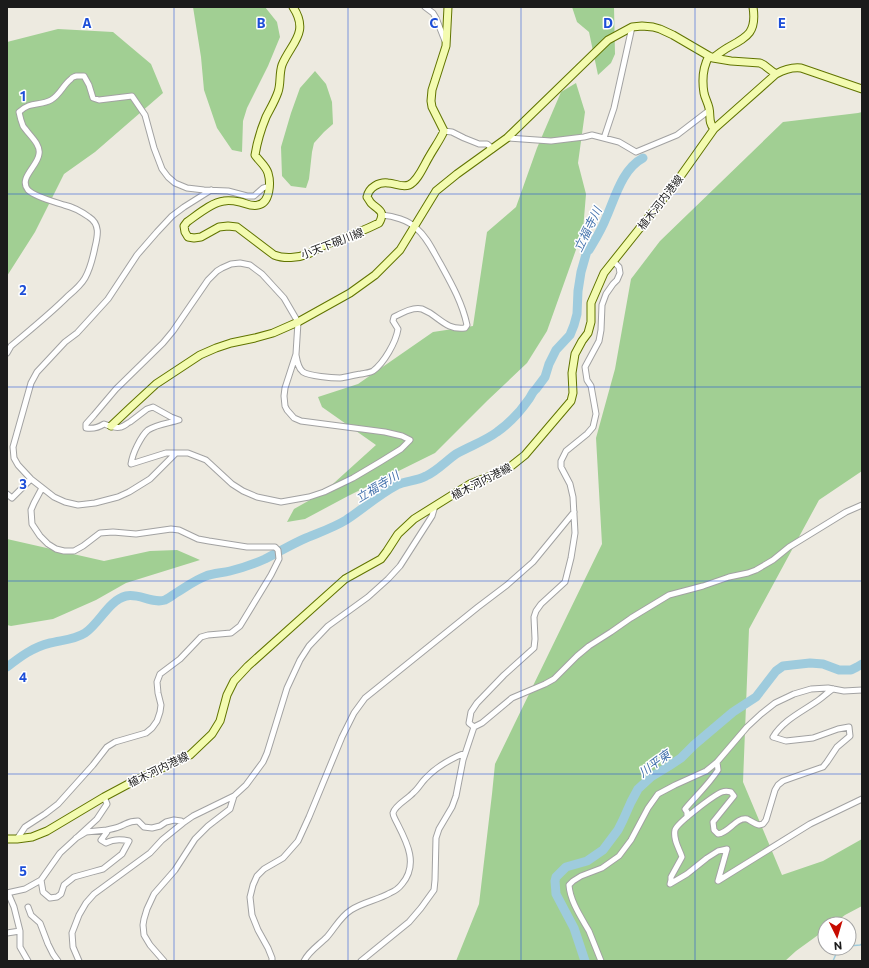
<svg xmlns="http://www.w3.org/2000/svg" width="869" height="968" font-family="Commissioner,'Noto Sans JP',sans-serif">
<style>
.forest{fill:#a1cf93}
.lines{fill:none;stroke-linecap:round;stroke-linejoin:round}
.stream{stroke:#9ecbdd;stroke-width:1.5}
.river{stroke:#9ecbdd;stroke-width:9}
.street-casing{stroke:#a2a2a2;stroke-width:7}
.secondary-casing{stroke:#617401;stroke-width:9}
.street{stroke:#fff;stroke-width:5}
.secondary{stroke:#f3fbb0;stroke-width:7}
.grid{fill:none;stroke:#1d4ed8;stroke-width:1;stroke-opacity:0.55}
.labels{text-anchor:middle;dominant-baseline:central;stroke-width:3;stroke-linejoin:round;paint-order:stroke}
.street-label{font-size:11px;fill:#1b1b1b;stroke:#fff}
.water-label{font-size:12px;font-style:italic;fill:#4573ad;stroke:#fff}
.grid-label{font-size:13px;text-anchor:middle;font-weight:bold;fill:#1d4ed8;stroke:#fff;stroke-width:3;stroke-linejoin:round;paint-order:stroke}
</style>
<rect width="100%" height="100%" fill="#edeae0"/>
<path class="forest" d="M193,7H265L277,22L280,37L268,66L247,108L243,121L242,152L232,150L217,128L204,90L201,57Z
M572,7H614L615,54L611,63L598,75L589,32L577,22Z
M58,29L113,32L151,64L163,93L95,152L64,174L35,232L7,276V42Z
M315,71L326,84L332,102L333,124L324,132L314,143L312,152L309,179L306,188L291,186L282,176L281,147L291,113L300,88Z
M576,83L585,112L578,163L586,194L583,230L547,331L527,363L488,400L435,453L348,496L305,519L287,522L294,509L324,492L376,445L322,407L318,397L358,384L433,332L473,326L487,232L516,207L537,148L561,92Z
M862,112V471L819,500L749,629L743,782L782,875L823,861L862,839V906L845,915L833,924H825V930L796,951L785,961H456L479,904L492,794L495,764L602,544L596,438L615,369L631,279L660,241L783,122L858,113Z
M7,539L104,561L150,551L177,550L200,560L126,583L96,600L53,619L11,626L7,625Z"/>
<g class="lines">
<path class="stream" d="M849,946L860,945L862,944
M833,961L836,954L841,948"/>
<path class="river" d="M7,667C20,657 33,647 50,643C62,640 74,640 85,633C99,624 109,600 126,596C139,593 152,604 165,600C169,598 173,595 176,593C186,587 195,580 206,576C213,573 222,573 230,571C242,568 254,564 265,559C279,552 292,544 306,538C320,532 333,528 346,520C363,509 378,495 397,485C406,481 417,481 426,476C437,471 446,461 456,454C470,446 485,441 497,432C510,423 520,412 529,399C532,395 532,392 536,389L545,377L549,364L556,350L570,335L574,325L577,314L578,291L581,272L587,251L589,250C595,240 602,229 606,218C615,198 622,169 643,158
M585,961L574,928L556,894L555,881L556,877L566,867L587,861L603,850L618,830L623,820L631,802L638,789L651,777L669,766L681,758L694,745L733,712L756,697L776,671L783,666L810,663L823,664L839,670H851L857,667L862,664"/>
<g class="street-casing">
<path id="street" d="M425,7L433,13L436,18L445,41
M444,131L452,132L464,138L479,144H487L493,149
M507,138L551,141L584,137L592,135L619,142L636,152L677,135L707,112L709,111
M604,138L614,108L632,27
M240,263L250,265L262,274L284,298L298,322L296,354L285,388L284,396L285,406L287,410L294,418L301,421L385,432L402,436L410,440L401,449L380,462L353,478L324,492L309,497L281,502L257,497L243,491L232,484L206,460L188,453H166L131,464C132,457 134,452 137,446C140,440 143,434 148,430C157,424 170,423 179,420L171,417L153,407L147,409L130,422C127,423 125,426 121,427C115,429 110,426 104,424C98,428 93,429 86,428V424L94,415L116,389L163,343L173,331L197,296L208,280L217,271L222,268L231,264Z
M7,353L11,346C30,330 50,314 68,296C74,291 81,285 85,278C90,269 93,257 95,247C98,235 100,224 89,217C82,212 73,207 64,205C55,202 35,197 28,190C18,178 38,166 39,154C41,144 29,135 23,126C21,121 20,117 19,112C30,101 40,106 51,100C60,95 63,85 71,79C72,77 74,77 76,76H84L89,85L93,98L99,100L132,96L145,115L154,148L162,169L168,177L175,183L187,188L204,190L228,191L247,196H254L263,188L269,186
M296,355C297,361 298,368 303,372C310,376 331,378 340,378C347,377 354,375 361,374C365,373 370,373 373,371C384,363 396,342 398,329L393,321L394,317C402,313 412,307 422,309C424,310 428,312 430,313C442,321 449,330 465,328L467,325C462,302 451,283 440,263C433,251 427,237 416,228C408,220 393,216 382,215
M175,454L150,479L129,492L118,497L95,503L78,505L65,502L54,497L31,479L18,465L14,458L13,447L31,383L37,372L65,342L77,333L108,299L137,255L157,232L172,216L184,207L211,190
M7,494L12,498L31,479
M833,689C828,692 824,696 820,699C804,711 784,719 773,737L786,741L813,738L838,729L849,727L850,736L837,747L827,762L823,767L797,776L783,781L778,785L775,790L766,820L763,824L759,825C755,824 751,821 747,819C736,817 729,833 718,834L714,830L713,822L734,796L731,792C727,791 725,791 722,792C714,795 677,823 675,830C673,840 679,848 682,857L671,877V880L670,884L687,874L707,858L718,851L727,849L718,881L810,824L862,799
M474,727L469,723L471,712L477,703L504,675L534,648L535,639L534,617L536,611L541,604L565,582L571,558L575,533L573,497L570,484L561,467V461L566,451L587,434L593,427L596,414L591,386L587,380L585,367L599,341L601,330L602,305L606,294L613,284L617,280L620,273L619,267L613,261
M687,817V812L685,809C696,796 709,784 718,770L717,762
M107,830C111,829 117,828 121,826C128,823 129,821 138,821L144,827L152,828L160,826L166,822L174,820L181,821L183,823
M17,839L25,827L45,814L58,804L93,765L107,747L115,742L146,733L152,728L157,721L160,712L161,705L158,693L157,682L160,674L180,659L201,637L208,635L231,633L240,626L271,575L279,559L278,550L275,547H247L209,541L198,539L179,530L171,529L136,534L113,532L100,533L83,546L74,551H64L56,549L48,544L40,536L32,524L31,510L34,503L42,488
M41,880L43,892L50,898L57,897L61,894L64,885L74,877L92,872L103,869L122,854L129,841C121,839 113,839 106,843L101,840L107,832V830L86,832L76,838
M7,893L25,889L41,880L60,853L97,819L107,804L104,797
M8,893L14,907L20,931V947L28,961
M28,907L31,915L40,923L48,944L53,954L58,961
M7,933L20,931
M79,961L73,947L72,933L79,915L86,903L94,894L150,853L162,840L183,823L193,816L234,796L246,785L263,762L267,753L287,688L300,660L309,646L328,626L368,597L388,579L400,566L432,516L435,506
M164,961L150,945L144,935L143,925L144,919L147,909L154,894L175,870L195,839L208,826L230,809L234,796
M272,961V958L268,948L258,930L252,915L250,897L253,885L257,876L264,869L283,858L298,841L309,817L342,737L354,713L365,698L478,607L507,585L533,562L574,512
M304,961C309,951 319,945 327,937C335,928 340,917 351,910C363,902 378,900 390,893C395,891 399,888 402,884C420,863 405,839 395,819C394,817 393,815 393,813C395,805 408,799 413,793C418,789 421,783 425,779C436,767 450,759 465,753
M361,961L409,922L421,908L434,890L435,880L436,838L439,829L452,807L456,796L463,760L474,727L482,723L512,698L545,684L554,679L577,656L589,646L611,632L631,618L669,595L703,586L729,577L748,573L756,570L773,560L789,547L846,512L862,505
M601,961C597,951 593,941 589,931C581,917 570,901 569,885L573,881L581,876L602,868L619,856L631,840L648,808L658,794L675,785L706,771L717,762L747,727L761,714L775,703L794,694L811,689L828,688L844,691L862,690"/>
</g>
<g class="secondary-casing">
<path id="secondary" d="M293,7C310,33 291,43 282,65C279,74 281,84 278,92C275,101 270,109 266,117C261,129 257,143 255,155C259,161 266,166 268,173C271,183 270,203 258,205C252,207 245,203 240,202C235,201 229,200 224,201C212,202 197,215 187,222L184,226L185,232L188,237L194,238L201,237L219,227L228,226L237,227L274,255C284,259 298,258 308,254C315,251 322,245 330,243C347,237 363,231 379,223C386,211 378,210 371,203C370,202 368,198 367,197C369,187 379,182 388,183C395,183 402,188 409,185C418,181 424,165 429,157C434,148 440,140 444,131L432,107L431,101L432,90L446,46L448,7
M713,58L731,61L760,63L764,65L773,72L776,74
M714,129C708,122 711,117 709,108C708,103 705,98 704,93C702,81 703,67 709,56L713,58C718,54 722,51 727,48C747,37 757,33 753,7
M111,426L130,408L156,384L200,355L216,348L231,343L255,338L273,333L298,322L350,293L375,275L400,250L436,191L457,174L507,138L608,40L632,27L642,26L653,27L660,29L673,35L709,56
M7,839H17L32,837L47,831L104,797L134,781L190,755L212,734L220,721L227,695L234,681L248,666L345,579L381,559L387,551L398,534L414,519L470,484L496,474L510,467L525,455L571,401L573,393L572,373L575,354L582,341L588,333L591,322V303L604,273L675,184L714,129L776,74C785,69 792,67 801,68L862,89"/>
</g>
<use href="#street" class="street"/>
<use href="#secondary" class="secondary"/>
</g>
<path class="grid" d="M174,7V961M348,7V961M521,7V961M695,7V961M7,194H862M7,387H862M7,581H862M7,774H862"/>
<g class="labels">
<g class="street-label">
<text transform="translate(660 202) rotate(-52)">植木河内港線</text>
<text transform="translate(332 243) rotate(-21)">小天下硯川線</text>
<text transform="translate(481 481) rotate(-27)">植木河内港線</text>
<text transform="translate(158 769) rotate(-26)">植木河内港線</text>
</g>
<g class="water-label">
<text transform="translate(587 229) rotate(-64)">立福寺川</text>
<text transform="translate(377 486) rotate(-31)">立福寺川</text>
<text transform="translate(654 763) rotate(-36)">川平東</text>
</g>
</g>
<g class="grid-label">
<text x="87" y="28">A</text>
<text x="261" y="28">B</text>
<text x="434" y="28">C</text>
<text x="608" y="28">D</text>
<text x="782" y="28">E</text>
<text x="23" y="101">1</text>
<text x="23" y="295">2</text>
<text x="23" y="489">3</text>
<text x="23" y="682">4</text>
<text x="23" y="876">5</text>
</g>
<rect width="869" height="968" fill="none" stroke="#1b1b1b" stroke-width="16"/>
<g transform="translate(837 936) rotate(175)"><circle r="19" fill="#ffffff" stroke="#a4a4a4"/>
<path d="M0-3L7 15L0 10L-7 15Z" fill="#c70b00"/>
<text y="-6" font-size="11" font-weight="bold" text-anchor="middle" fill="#1b1b1b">N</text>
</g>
</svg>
